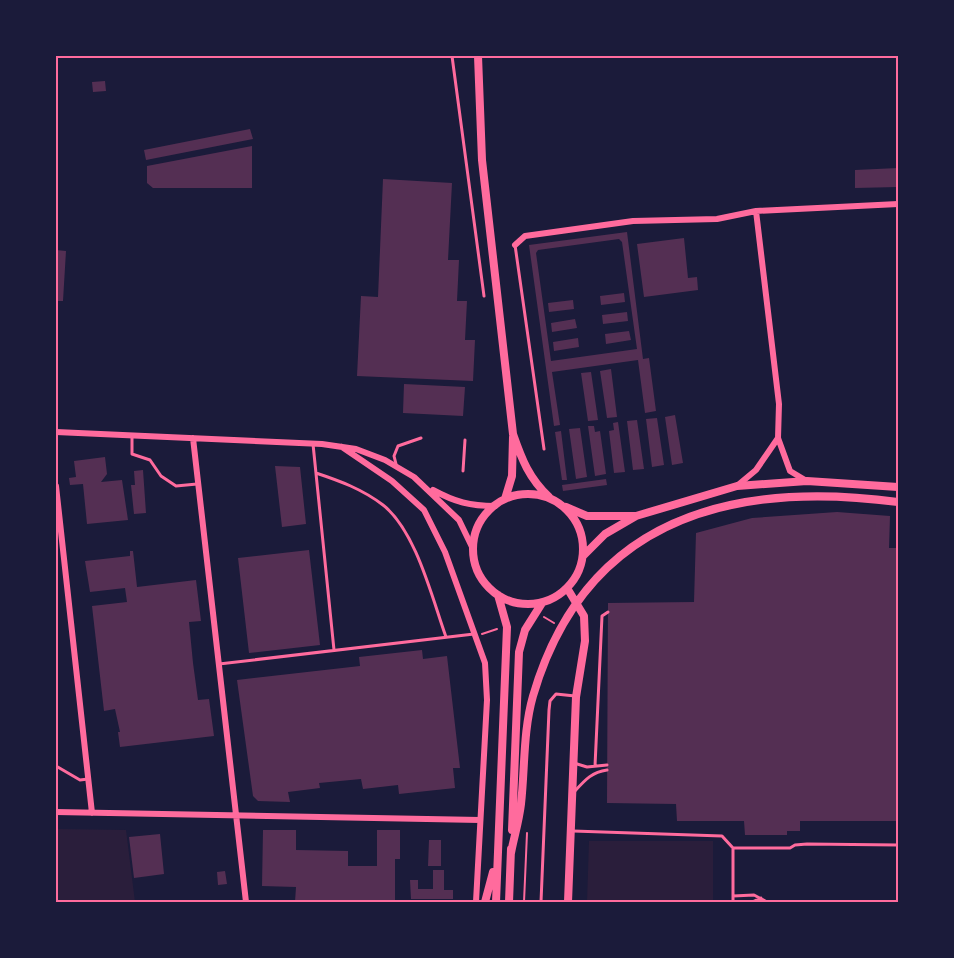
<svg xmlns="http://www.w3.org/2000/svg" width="954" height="958" font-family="'Exo 2',sans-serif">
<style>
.green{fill:#2a1e3b}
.building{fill:#542f53;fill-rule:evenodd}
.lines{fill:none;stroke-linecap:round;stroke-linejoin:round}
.path{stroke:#ff6b9d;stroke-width:2}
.service{stroke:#ff6b9d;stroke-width:3}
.minor{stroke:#ff6b9d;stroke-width:6}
.tertiary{stroke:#ff6b9d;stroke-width:8}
.neatline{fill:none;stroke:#ff6b9d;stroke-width:2}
</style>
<rect width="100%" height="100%" fill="#1b1b3a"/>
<path class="green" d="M56,829L126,830L135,902H56Z
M589,841H713V902H587Z"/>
<path class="building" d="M105,81L106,91L93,92L92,82Z
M250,129L253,139L146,160L144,150Z
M252,146V188H153L147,183V166Z
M898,168V187L855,188V170Z
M383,179L452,183L448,260H459L457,301H467L465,340H475L473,381L357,376L361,296L378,297Z
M627,232L643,359L649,358L656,411L645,413L638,360L552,372L560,425L554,426L529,245ZM619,239L622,242L637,349L551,361L536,253L538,250Z
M684,238L688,278L697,277L698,290L644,297L637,244Z
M56,250L66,251L63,301H56Z
M624,293L625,302L601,305L600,296Z
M573,300L574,309L549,312L548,303Z
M627,312L628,321L603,324L602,315Z
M575,319L577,328L552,332L551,323Z
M629,331L631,340L606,344L605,334Z
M578,338L579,347L554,351L553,342Z
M611,369L617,417L607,418L600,371Z
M591,372L598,420L588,421L581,373Z
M404,384L465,387L463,416L403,413Z
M675,415L683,463L672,465L665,417Z
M657,418L664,465L652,467L646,419Z
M637,420L644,469L633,470L627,421Z
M618,422L625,472L614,473L609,431L614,430L613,423Z
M588,426H594L595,432L600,431L606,474L595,476Z
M580,428L587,477L576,479L569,429Z
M561,431L567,480H562L555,432Z
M105,457L107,474L101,482L122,480L128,520L87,524L83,484L70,485L69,478L76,477L74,461Z
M275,466L300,467L306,524L282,527Z
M143,470L146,513L134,514L131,485H135L134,471Z
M606,479L607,485L563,491L562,485Z
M837,512L890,516L889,548H898V821H800V831H787V835H745L744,821H677L676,804L607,803L608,603L694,602L696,533L752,518Z
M309,550L320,645L249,653L238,558Z
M130,551H133L137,587L196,580L201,621L189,622L193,663L198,700L209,699L214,736L120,747L118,732H120L115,709L104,711L92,606L127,602L125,588L90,592L85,561L130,556Z
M422,650L423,659L447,656L460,768H453L455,788L399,794L398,785L363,789L361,779L319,783L320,788L288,792L290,802L258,801L253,796L237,680L360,666L359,657Z
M263,830H296V850L348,851V866H377V830H400V859H395V902H295L296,887L262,886Z
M160,834L164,874L134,878L129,837Z
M429,840H441V866H428Z
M433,870H444V890H453V899H411L410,880H418V889H433Z
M225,871L227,884L218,885L217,872Z"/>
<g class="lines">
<path class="path" d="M544,617L554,623
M482,634L497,629
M524,902L527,833"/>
<path class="service" d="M452,56L484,296
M515,245L544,449
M132,437V454L150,460L161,476L176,486L197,484
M313,444L334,650
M396,464L394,456L398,446L421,438
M463,471L465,440
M316,473C340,481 362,489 383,505C416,531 432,598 446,637
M219,664L474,634
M574,763L587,767L607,765
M56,766L80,780L88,779
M595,766L602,616L608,612
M575,791C585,780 592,772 607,770
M573,831L722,836L733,848V896
M733,848H790L795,845L807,844L898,845
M541,902L549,710L550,701L556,694L575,696
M733,902V896L754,895L767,902
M752,902L761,898"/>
<path class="minor" d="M756,211L779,404L778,438L790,471L805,480
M515,245L525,236L633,221L717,219L756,211L898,204
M56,432L322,444L356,449L385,460L414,477L459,520L473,549
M193,438L246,902
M342,447L392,481L424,510L445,552L485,663L487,700L476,902
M738,485L756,470L778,438
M56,486L92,813
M433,490C455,502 470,506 495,506
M56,812L480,820"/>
<path class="tertiary" d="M478,56L482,160L513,434C522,460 529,478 549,497
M473 549a55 55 0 1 1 110 0a55 55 0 1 1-110 0Z
M505,499L512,476L513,437
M566,507L587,516H635
M583,556L605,534L636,516L737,486L807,481L898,487
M567,588L584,616L585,641L576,697L568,902
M512,830L519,652L525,630L542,603
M511,853C514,837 519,821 521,804C525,768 523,731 533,696C585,518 731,480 898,502
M485,902L493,872
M496,902L507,627L498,595
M509,902L511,849"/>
</g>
<rect width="954" height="958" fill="none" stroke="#1b1b3a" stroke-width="114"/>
<rect x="57" y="57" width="840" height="844" class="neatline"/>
</svg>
